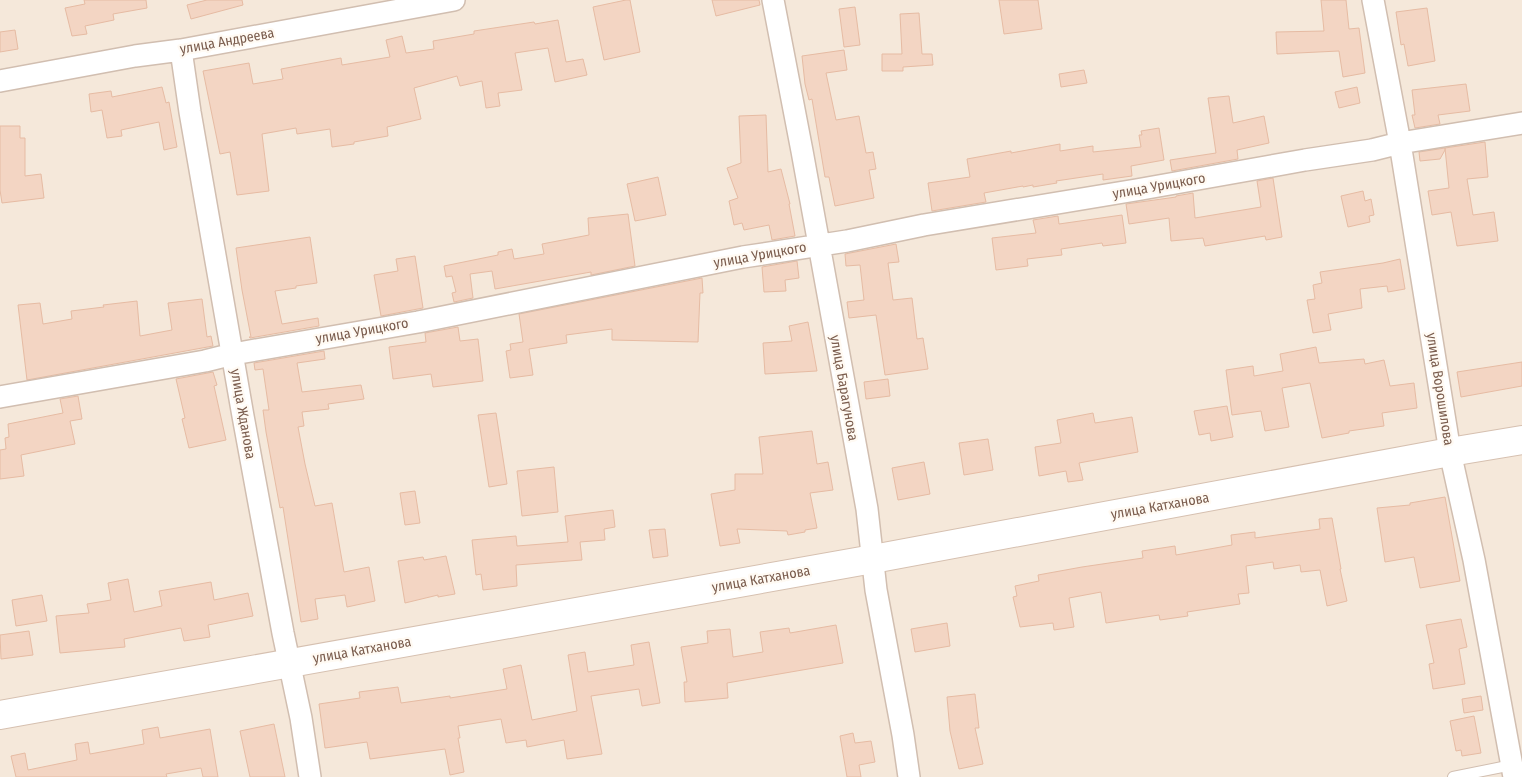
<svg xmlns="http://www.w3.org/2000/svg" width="1522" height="777" font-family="'Fira Sans Condensed',sans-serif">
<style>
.residential{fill:#f5e8da}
.building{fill:#f3d5c3;stroke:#e6bba3}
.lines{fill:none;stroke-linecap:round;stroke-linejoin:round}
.lane-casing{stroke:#d1beb0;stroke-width:12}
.street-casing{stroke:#d1beb0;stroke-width:24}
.secondary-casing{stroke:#d6c0b0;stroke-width:30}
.lane{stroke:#fff;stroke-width:10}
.street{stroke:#fff;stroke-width:21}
.secondary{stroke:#fff;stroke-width:28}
.labels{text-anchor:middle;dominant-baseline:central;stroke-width:4.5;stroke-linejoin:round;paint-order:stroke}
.street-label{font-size:14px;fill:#7a5c4d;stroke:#fffaf3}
</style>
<rect width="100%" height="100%" fill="#fdf6ec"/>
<path class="residential" d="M0,0H1522V777H0Z"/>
<path class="building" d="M84,0H146L147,8L113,14L114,20L85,26L87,34L72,36L65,8L85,4Z
M207,0H242L243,5L191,19L187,5Z
M626,0H630L640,52L604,60L593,7Z
M712,0H759L760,5L716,16Z
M999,0H1038L1042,29L1004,34Z
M1321,0H1346L1349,29L1359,28L1365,73L1343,77L1339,51L1277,54L1276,32L1324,31Z
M855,7L860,45L844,47L839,9Z
M1427,8L1435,61L1408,66L1404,44L1401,45L1396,12Z
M919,13L922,54H932L933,65L903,67V71H882V54H902L900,14Z
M558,20L566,62L583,59L587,75L555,82L548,48L515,53L522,90L498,93L500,106L486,108L482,81L460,86L457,76L414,88L421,119L387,127L388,136L354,142V144L332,147L330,129L297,134L296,128L262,134L269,191L237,195L230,152L220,154L203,71L249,63L253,84L283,79L281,69L341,58L342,65L390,57L386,40L402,36L406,53L434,49L433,41L474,34V31L534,22L535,24Z
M15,30L18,49L0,52V32Z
M844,50L847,70L826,73L836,120L859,116L866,153L873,152L876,169L869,170L874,198L835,206L829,177H825L812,99L809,100L805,84L802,56Z
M1084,70L1087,83L1061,87L1059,74Z
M1466,84L1470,111L1438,115L1440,124L1415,128L1412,115H1415L1412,90Z
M162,87L166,103L169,102L177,147L164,150L159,122L121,130L122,136L107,138L102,110L91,112L89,94L111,91L112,97Z
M1357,87L1360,103L1339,108L1335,92Z
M1229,96L1233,123L1264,116L1269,143L1237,150L1238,159L1172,171L1170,160L1216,153L1208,98Z
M766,115L768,172L781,169L790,204H789L795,236L772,240L769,225L744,230L742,223L734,225L729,201L738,198L727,168L741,163L739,116Z
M0,126H20V138H25V176L41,174L44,198L2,203L0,190Z
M1159,128L1164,160L1131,166L1132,176L1103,180V174L1056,181L1057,183L1033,187V185L1023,187V186L984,193L986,202L932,211L928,183L970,177L967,159L1011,151V153L1060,144V151L1093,146V152L1141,147L1139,135H1142L1141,131Z
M1485,142L1488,177L1467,179L1473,215L1494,212L1498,241L1457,246L1451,212L1432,215L1428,191L1449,188L1445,148Z
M1445,148V150L1440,159L1420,161L1419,152Z
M658,177L666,215L635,221L627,184Z
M1273,178L1282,237L1266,240L1265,236L1205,246L1203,238L1171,241L1169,218L1129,224L1126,204L1176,197V196L1193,193L1195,218L1261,207L1257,181Z
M1363,191L1365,201L1371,199L1374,215L1369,216L1370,222L1348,227L1341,196Z
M628,214L635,266L591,275V272L495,289L492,271L470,274L473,298L454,302L452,293L456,292L452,276L446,277L444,266L498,255V252L512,249L514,259L544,254L542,244L589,235L588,218Z
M1122,215L1126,243L1103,246L1102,243L1061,249L1062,255L1027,259L1028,266L996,270L992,238L1036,233L1033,220L1058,216L1059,224Z
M310,237L317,283L296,286V288L275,291L282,324L318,318L319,326L250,338L249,337H251L242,290L236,248Z
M896,244L899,262L888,263L893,300L912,298L917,339L923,338L928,369L885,375L876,315L849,318L847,302L864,300L860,265L846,266L845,254Z
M415,256L423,308L381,316L374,275L398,271L396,259Z
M1400,259L1405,289L1388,292L1387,286L1360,289L1362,308L1328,314L1331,330L1313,333L1307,300L1315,299L1313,285L1322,283L1320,272L1383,263Z
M797,261L799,278L785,280L786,291L764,292L762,267Z
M702,278L703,293H700L698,342L612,340V329L566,335L567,343L529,349L533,375L510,378L506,351L511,350L510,344L523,342L519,314Z
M202,299L207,337L211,336L213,346L27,380L18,305L40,303L43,324L72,319L71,311L104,307L103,305L137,301L140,336L172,330L168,303Z
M808,322L817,371L765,374L763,343L792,341L789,326Z
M458,327L460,341L478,339L483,381L433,387L431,374L393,379L389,347L426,342L425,333Z
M1316,347L1319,363L1364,359L1365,364L1384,360L1390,386L1414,383L1417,408L1382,413L1384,426L1349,431V433L1322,438L1310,383L1282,388L1289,427L1265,431L1261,411L1232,415L1226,370L1253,366L1254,376L1283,371L1280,354Z
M324,351L325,359L297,363L302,392L361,385L364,399L328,404L329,409L302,412L304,426L298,427L305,464L315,506L332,503L344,572L369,567L375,601L347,607L345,595L315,599L318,619L301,622L283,507L280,508L266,432L263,410H269L263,369L255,370L254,363Z
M1522,362V386L1461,397L1457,372Z
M213,372L217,385L214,386L226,440L189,448L182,419L185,418L176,379Z
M888,379L890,396L866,399L864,382Z
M78,396L82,419L70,421L75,444L21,455L24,476L0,479V450L6,449L5,438L9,437L8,424L63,413L60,399Z
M1227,406L1233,437L1211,441L1210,433L1199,435L1194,411Z
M496,413L507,484L489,487L478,415Z
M1093,413L1095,423L1132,417L1138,452L1079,463L1083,480L1068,482L1066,471L1039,476L1035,447L1061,443L1057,420Z
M812,431L817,464L828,462L833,490L810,493L817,528L805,530V532L788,535L787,531L737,529L740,543L720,546L711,494L735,490V474H763L759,437Z
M988,439L993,470L964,475L959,443Z
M924,462L930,494L898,500L892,468Z
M554,467L558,512L522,516L517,471Z
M415,491L420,523L405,525L400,493Z
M1445,497L1460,581L1420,588L1414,557L1385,562L1377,508L1410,505V503Z
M613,510L615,527L604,529L605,540L580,542L582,560L516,565L517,586L483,590L481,574L476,575L472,540L516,536L517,546L568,542L565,516Z
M1332,518L1341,569H1340L1347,601L1327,606L1320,570L1301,572L1300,565L1274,569L1273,562L1246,566L1249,593L1238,594L1240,604L1187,612L1188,616L1160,620L1159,615L1106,623L1101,592L1069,598L1074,627L1054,630L1053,623L1020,627L1013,597L1017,596L1015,586L1039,581L1038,575L1082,567L1143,558L1142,551L1175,546L1176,555L1232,545L1231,535L1255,532V538L1320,529L1319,519Z
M665,529L668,556L653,558L649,530Z
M446,556L455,594L438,597V595L405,603L398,561L423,557L424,560Z
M128,579L134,612L162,606L159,591L211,582L214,600L248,593L253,616L208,625L210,637L184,641L181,628L124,639L125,647L60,653L56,616L89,613L87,604L111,600L108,583Z
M42,595L47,621L16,626L12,600Z
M1461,619L1467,647L1459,649L1465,684L1433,689L1429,664L1434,663L1426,625Z
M947,623L950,646L915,652L911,629Z
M836,625L843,663L727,683L728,698L685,702L684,682H687L681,647L708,643L707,631L730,629L733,657L763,652L760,632L789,628L790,633Z
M29,631L33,655L1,659L0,635Z
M649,642L660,703L642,706L639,689L591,696L602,754L567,759L564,740L527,747L526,740L506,743L501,719L458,726L460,738H458L464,772L450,775L445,749L370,759L367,742L325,748L319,704L360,698L359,692L398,687L401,703L450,696V698L507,689L503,669L521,665L532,720L577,711L568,655L585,652L588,672L634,665L631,645Z
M975,694L979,728H975L983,764L959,769L950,731L947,697Z
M1481,696L1483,710L1464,713L1462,699Z
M1474,716L1481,753L1462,756L1461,750L1456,751L1450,721Z
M274,724L285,777H250L240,731Z
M158,727L160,738L210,729L218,777H203L201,768L166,774L167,777H16L11,756L25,753L28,770L77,760L75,744L88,742L90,754L144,744L142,730Z
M853,733L855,743L871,741L875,762L859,765L861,777H847L840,736Z"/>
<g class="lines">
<g class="lane-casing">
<path id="lane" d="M1453,777L1512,765"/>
</g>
<g class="street-casing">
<path id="street" d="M773,0L802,151L867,509L876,590L903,735L909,777
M1373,0L1400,143L1450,452L1474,560L1514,777
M181,50L190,112L243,416L283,633L301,718L310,777
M0,81L135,56L181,50L454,0
M0,397L205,361L233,354L418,322L743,257L847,241L924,225L1136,190L1305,160L1372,150L1400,143L1522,123"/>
</g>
<g class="secondary-casing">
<path id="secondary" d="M0,715L873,559L1450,452L1522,440"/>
</g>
<use href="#lane" class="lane"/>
<use href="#street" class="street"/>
<use href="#secondary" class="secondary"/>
</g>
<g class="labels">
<g class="street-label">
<text transform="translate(227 41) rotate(-10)">улица Андреева</text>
<text transform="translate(1159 186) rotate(-10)">улица Урицкого</text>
<text transform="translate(760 255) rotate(-10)">улица Урицкого</text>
<text transform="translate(362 331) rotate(-10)">улица Урицкого</text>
<text transform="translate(844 388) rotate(80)">улица Барагунова</text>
<text transform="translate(1440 389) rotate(81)">улица Ворошилова</text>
<text transform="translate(243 414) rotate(80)">улица Жданова</text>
<text transform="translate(1160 506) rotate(-10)">улица Катханова</text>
<text transform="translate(761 579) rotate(-10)">улица Катханова</text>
<text transform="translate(362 650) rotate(-10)">улица Катханова</text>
</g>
</g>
</svg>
